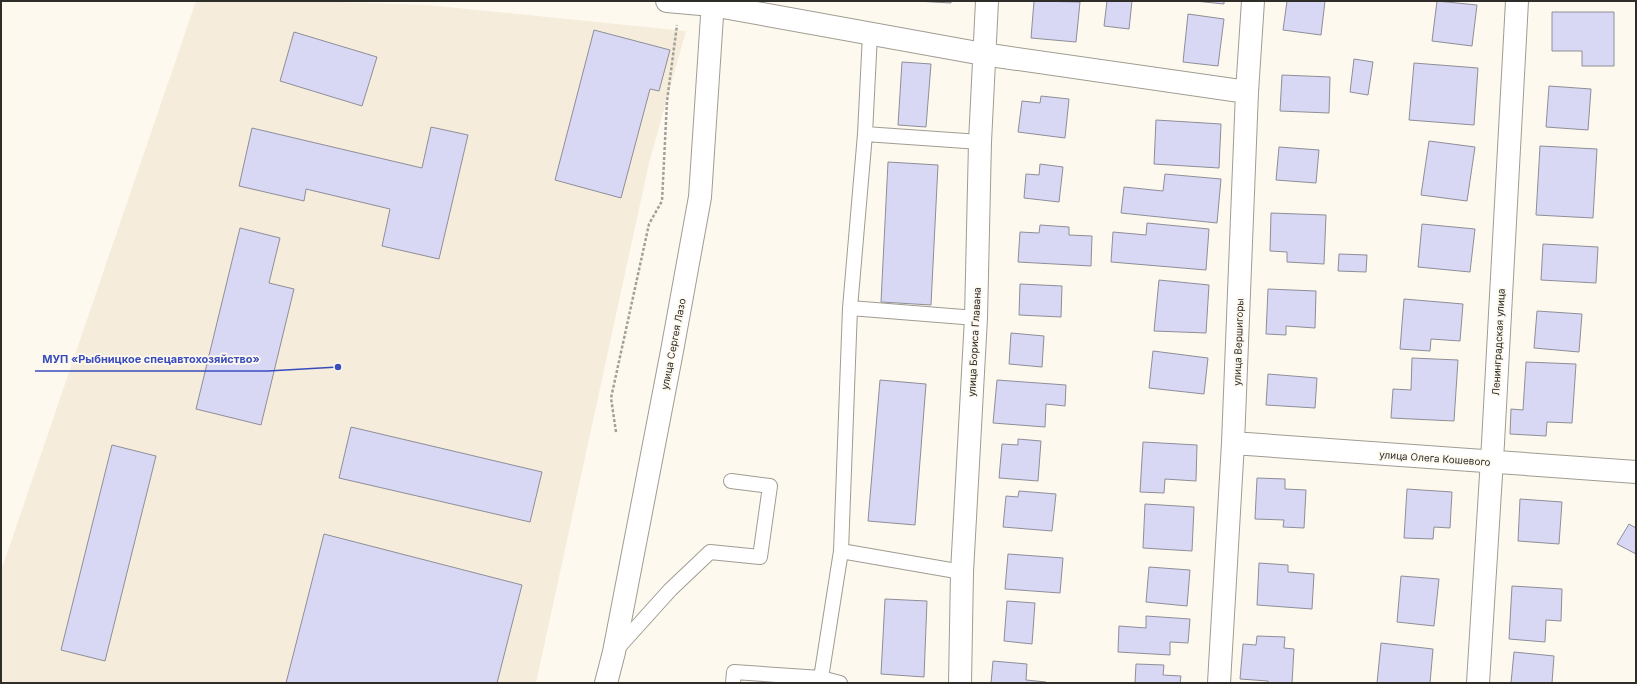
<svg xmlns="http://www.w3.org/2000/svg" width="1637" height="684" font-family="Inter,sans-serif">
<style>
.built{fill:#f5ecdb}
.building{fill:#d8d7f4;stroke:#8e8e98}
.lines{fill:none;stroke-linecap:round;stroke-linejoin:round}
.lane-casing{stroke:#a09c92;stroke-width:16}
.street-casing{stroke:#a09c92;stroke-width:24}
.path{stroke:#a3a098;stroke-width:2.5;stroke-dasharray:3 2;stroke-linecap:butt}
.lane{stroke:#fff;stroke-width:14}
.street{stroke:#fff;stroke-width:22}
.labels{text-anchor:middle;dominant-baseline:central;stroke-width:3.5;stroke-linejoin:round;paint-order:stroke}
.street-label{font-size:10px;fill:#2e2d29;stroke:#fef9ef}
.leader{fill:none;stroke:#384cbe;stroke-width:1.5}
.callout-dot{fill:#384cbe;stroke:#fef9ef;stroke-width:1.5}
.callout-label{font-size:11px;text-anchor:middle;font-weight:bold;fill:#384cbe;stroke:#fef9ef;stroke-width:3.5;stroke-linejoin:round;paint-order:stroke}
</style>
<rect width="100%" height="100%" fill="#fef9ef"/>
<path class="built" d="M196,1H304L428,5L686,31L649,163L536,683H1V571Z"/>
<path class="building" d="M916,1H951V3Z
M1034,1L1080,2L1076,42L1031,38Z
M1107,1H1132L1129,29L1104,26Z
M1195,1H1224V4Z
M1287,1H1325L1321,35L1283,30Z
M1437,1L1477,5L1472,46L1432,41Z
M1552,12H1614V66H1582V51H1552Z
M1188,14L1224,19L1218,66L1183,62Z
M594,30L670,50L659,91L650,89L621,198L555,180Z
M294,32L377,57L362,106L280,81Z
M1354,59L1373,62L1368,95L1350,92Z
M902,62L931,64L926,127L898,125Z
M1414,63L1478,68L1474,125L1409,120Z
M1282,75L1330,77L1329,113L1280,111Z
M1549,86L1591,89L1588,130L1546,127Z
M1041,96L1069,99L1065,138L1018,132L1022,101L1040,103Z
M1156,120L1221,124L1219,168L1154,164Z
M431,127L468,135L439,259L382,246L390,209L306,189L304,201L239,186L252,128L422,168Z
M1429,141L1475,147L1467,201L1421,195Z
M1540,146L1597,149L1593,218L1536,215Z
M1279,147L1319,150L1316,183L1276,180Z
M888,162L938,165L931,305L881,302Z
M1040,164L1063,167L1059,202L1024,198L1026,174L1039,175Z
M1165,174L1221,179L1217,223L1121,213L1124,187L1163,191Z
M1271,213L1326,215L1324,264L1287,262V252L1270,251Z
M1147,223L1209,229L1206,270L1111,262L1113,232L1146,235Z
M1422,224L1475,229L1470,272L1418,267Z
M1040,225L1069,227V235L1092,236L1091,266L1018,262L1020,232L1039,233Z
M240,228L280,238L269,283L294,289L261,425L196,409Z
M1543,244L1598,247L1596,283L1541,280Z
M1339,254L1367,255L1366,272L1338,271Z
M1159,280L1209,285L1206,333L1154,331Z
M1020,284L1062,286L1061,317L1019,315Z
M1268,289L1316,291L1315,328L1286,326V335L1266,334Z
M1404,299L1463,304L1460,341L1431,339L1430,351L1400,349Z
M1537,311L1582,314L1579,352L1534,348Z
M1011,333L1044,336L1042,367L1009,364Z
M1153,351L1208,358L1204,394L1149,388Z
M1412,358L1458,360L1454,421L1391,418L1393,389L1411,390Z
M1526,362L1576,364L1572,423L1547,422L1546,436L1510,434L1511,409L1523,410Z
M1268,374L1317,378L1315,408L1266,405Z
M880,380L926,384L915,525L868,521Z
M997,380L1066,385L1065,406L1046,404L1045,427L993,423Z
M351,427L542,472L530,522L339,478Z
M1018,439L1041,441L1038,481L999,478L1002,444L1018,445Z
M1143,442L1197,445L1196,481L1165,479L1164,493L1140,492Z
M112,445L156,456L105,661L61,650Z
M1257,478L1285,479V489L1306,490L1304,528L1283,527L1284,520L1255,519Z
M1407,489L1452,492L1450,528L1434,527L1433,539L1404,538Z
M1019,491L1056,494L1052,531L1003,527L1006,496L1018,497Z
M1520,499L1562,502L1559,544L1518,541Z
M1145,504L1194,507L1192,551L1143,548Z
M1629,524L1636,528V554L1617,544Z
M324,534L522,585L497,683H286Z
M1008,554L1063,558L1060,593L1005,589Z
M1259,563L1288,565V572L1314,574L1312,609L1257,605Z
M1149,567L1190,570L1187,606L1146,602Z
M1401,576L1439,579L1434,626L1397,622Z
M1512,586L1562,589L1561,621L1546,620L1545,642L1509,639Z
M885,599L927,601L924,677L881,674Z
M1007,601L1035,603L1032,644L1004,641Z
M1146,616L1190,619L1188,643L1170,642V655L1118,652L1119,626L1146,628Z
M1257,636L1285,637L1284,648L1294,649L1292,683H1268V681L1240,679L1243,644L1256,645Z
M1381,643L1433,649L1430,683H1377Z
M1514,652L1554,656L1552,683H1511Z
M993,661L1027,664L1026,680L1046,682V683H991Z
M1136,664L1164,665L1163,675L1181,676L1180,683H1135Z"/>
<g class="lines">
<g class="lane-casing">
<path id="lane" d="M865,134L870,34
M976,318L850,308L865,134L980,142
M841,551L850,308
M616,650L670,590L710,552L760,557L770,486L731,481
M733,683L734,672L821,678L841,551L962,572
M820,683L821,678L840,683"/>
</g>
<g class="street-casing">
<path id="street" d="M667,1L712,5L983,54L1247,92
M1233,443L1636,472
M606,683L614,652L672,351L700,197L713,1
M960,683L962,572L976,318L980,142L987,1
M1219,683L1233,443L1247,92L1253,1
M1478,683L1493,443L1517,1"/>
</g>
<path class="path" d="M616,432L611,398L649,224L662,201L667,101L677,25"/>
<use href="#lane" class="lane"/>
<use href="#street" class="street"/>
</g>
<g class="labels">
<g class="street-label">
<text transform="translate(974 342) rotate(-87)">улица Бориса Главана</text>
<text transform="translate(1238 342) rotate(-88)">улица Вершигоры</text>
<text transform="translate(1498 342) rotate(-87)">Ленинградская улица</text>
<text transform="translate(673 344) rotate(-79)">улица Сергея Лазо</text>
<text transform="translate(1435 458) rotate(4)">улица Олега Кошевого</text>
</g>
</g>
<path class="leader" d="M338 367L268 371H35"/>
<circle class="callout-dot" cx="338" cy="367" r="4"/>
<g class="callout-label">
<text x="151" y="363">МУП «Рыбницкое спецавтохозяйство»</text>
</g>
<rect width="1637" height="684" fill="none" stroke="#2e2d29" stroke-width="4"/>
</svg>
